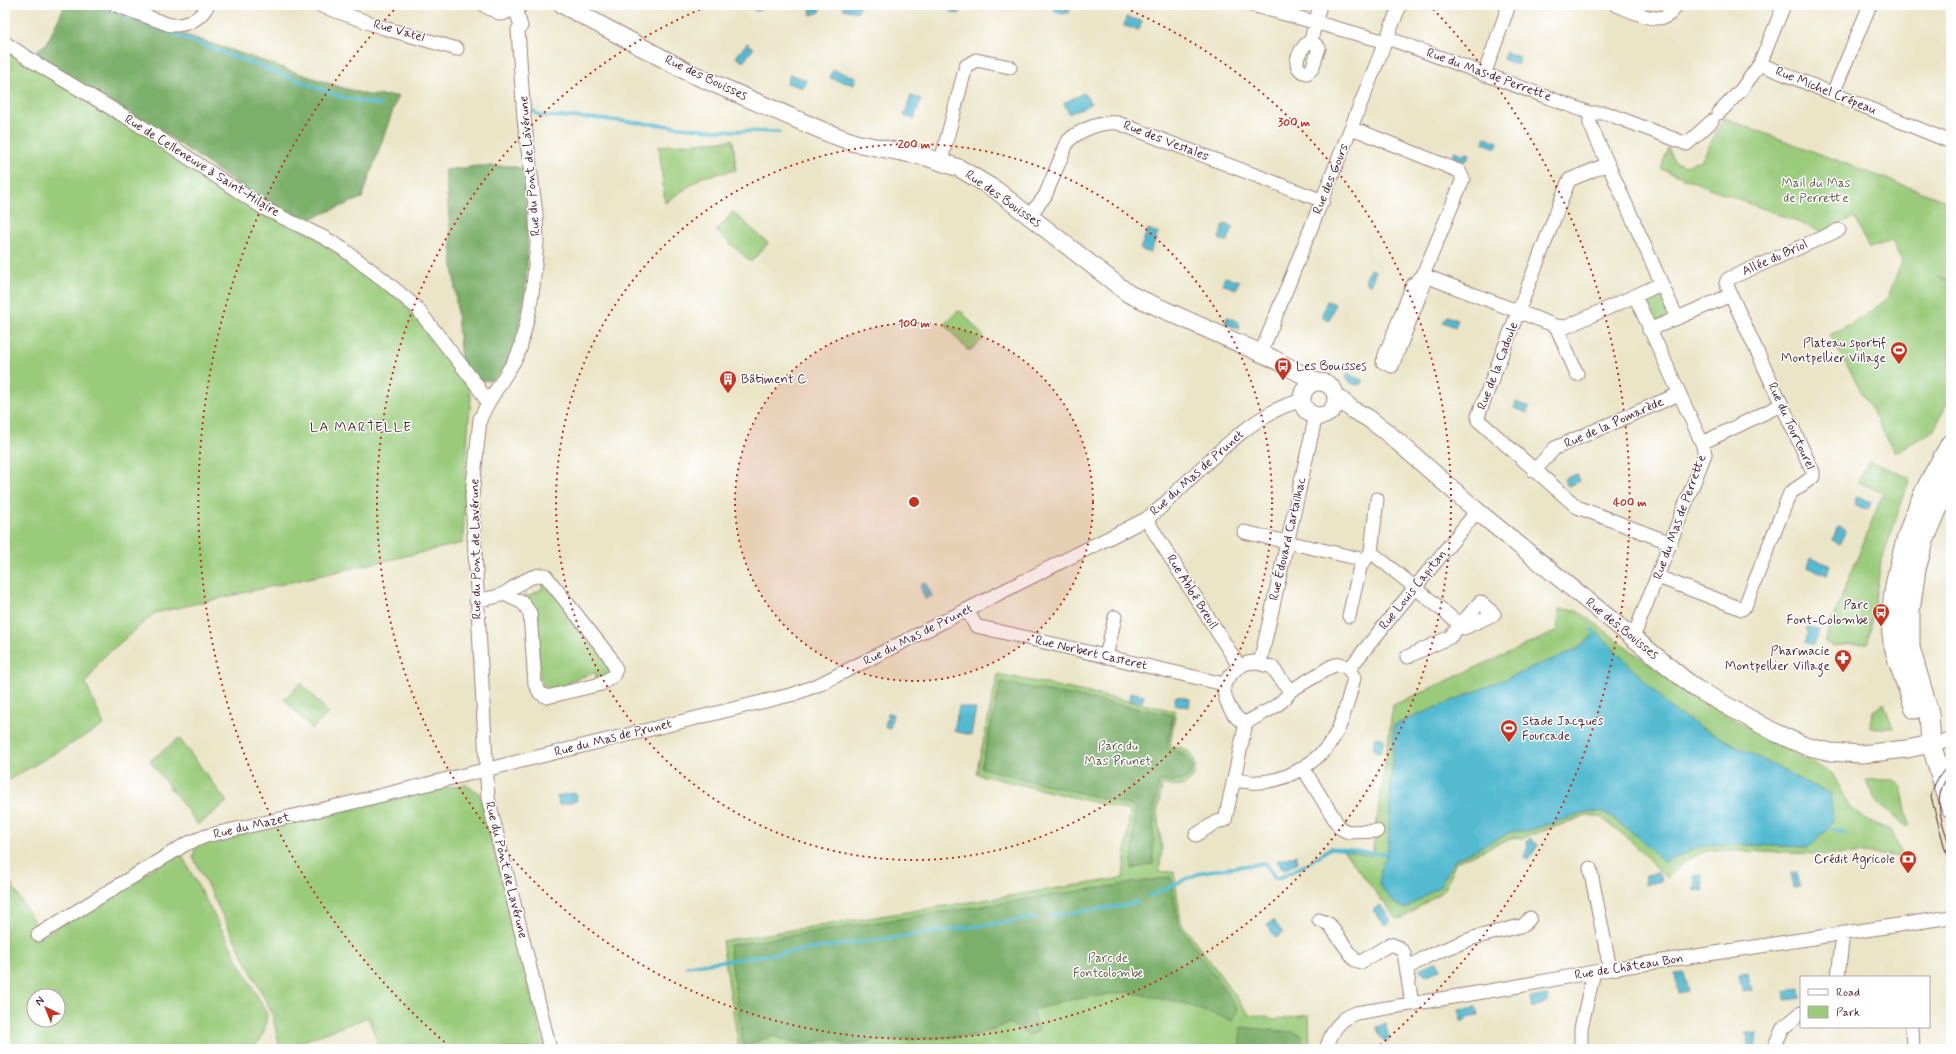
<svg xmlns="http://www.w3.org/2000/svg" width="1956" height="1054" font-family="Mynerve,sans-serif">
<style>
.green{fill:#9acb7a;stroke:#727552;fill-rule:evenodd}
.forest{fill:#7baf6a;stroke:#62674a}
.water{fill:#52bad0;stroke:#4e6c7e}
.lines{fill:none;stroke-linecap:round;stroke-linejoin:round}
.stream{stroke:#52bad0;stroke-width:3.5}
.minor-casing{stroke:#9a827a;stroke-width:15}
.tertiary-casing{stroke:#9a827a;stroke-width:19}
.secondary-casing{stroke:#9a827a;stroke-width:21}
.minor{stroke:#fff;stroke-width:13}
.tertiary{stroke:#fff;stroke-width:17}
.secondary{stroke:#fff;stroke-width:19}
.tram{stroke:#4a1f2b;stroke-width:1}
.ring{fill:none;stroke:#c8321e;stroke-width:2;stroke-dasharray:2 4}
.labels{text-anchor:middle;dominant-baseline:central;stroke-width:3;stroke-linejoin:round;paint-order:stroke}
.street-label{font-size:13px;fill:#4a1f2b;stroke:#fff}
.park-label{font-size:13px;fill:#665b47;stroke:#fff}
.poi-label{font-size:13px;fill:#4a1f2b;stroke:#fff;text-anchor:end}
.neighbourhood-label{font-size:14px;letter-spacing:1px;fill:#4a1f2b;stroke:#fff}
.centre{fill:#c8321e;stroke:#fff;stroke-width:2}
.ring-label{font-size:12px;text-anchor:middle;font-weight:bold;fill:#c8321e;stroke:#fff;stroke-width:3;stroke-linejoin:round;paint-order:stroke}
</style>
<rect width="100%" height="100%" fill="#fff"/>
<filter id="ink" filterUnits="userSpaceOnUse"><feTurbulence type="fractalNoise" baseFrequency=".025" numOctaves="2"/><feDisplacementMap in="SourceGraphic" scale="8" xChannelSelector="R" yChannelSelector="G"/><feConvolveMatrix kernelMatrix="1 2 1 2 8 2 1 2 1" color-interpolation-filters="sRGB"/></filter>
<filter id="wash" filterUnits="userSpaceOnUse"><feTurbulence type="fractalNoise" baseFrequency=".012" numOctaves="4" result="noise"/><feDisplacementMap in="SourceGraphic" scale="16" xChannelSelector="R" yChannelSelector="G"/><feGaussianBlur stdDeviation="0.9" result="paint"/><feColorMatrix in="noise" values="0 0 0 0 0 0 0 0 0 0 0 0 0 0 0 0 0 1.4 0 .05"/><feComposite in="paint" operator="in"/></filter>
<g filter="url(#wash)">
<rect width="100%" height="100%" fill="#ebe5c8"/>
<path class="green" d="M5,50L340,252L414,312L435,338L468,388L471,398L468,429L463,543L155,613L100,660L86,684L104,725L5,782Z
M1724,118L1951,203V281L1938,277L1951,282V395L1934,430L1895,453L1830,335L1866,315L1886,300L1902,262L1892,241L1869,248L1855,217L1823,232L1661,169L1668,148L1675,162L1686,166L1696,161L1700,163Z
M733,140L736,170L702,177L665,203L659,146Z
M733,212L768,243L751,262L716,231Z
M1655,293L1661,295L1669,313L1667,318L1657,322L1650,318L1644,303L1647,297Z
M958,311L962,312L983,336L982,340L971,350H967L946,326V322Z
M1869,461L1910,478L1881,563L1868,643L1833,646L1824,642L1883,493L1858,482Z
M544,582L609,665L607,674L595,680L596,672L570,681L567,687L550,691L543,685L540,679L537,615C534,607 524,599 524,591L527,597L543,588L541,583Z
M1559,609L1577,610L1684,690L1796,755L1832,773L1851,807L1864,818L1880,826L1891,830L1904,857L1862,853L1843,855L1712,850C1692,853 1680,866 1666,878L1630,840L1599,816H1587L1522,838L1515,837L1456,862L1444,890L1403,918L1396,919L1344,851L1372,856L1393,705L1557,631Z
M998,674L1176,711L1170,745C1177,747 1185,748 1190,753C1200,764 1195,783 1181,786C1174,787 1168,785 1162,785L1157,813L1162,849L1159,873L1174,871L1181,922L1249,1014L1276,1019L1309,1015L1310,1049H739L722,941L1123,878L1130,811L976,774Z
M301,683L329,713L312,729L284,699Z
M1884,703L1893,728H1870L1872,712Z
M179,738L227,802L198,825L150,761Z
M1865,780H1893L1901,786L1909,824L1907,827L1875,800Z
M465,784L479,793L545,1049H380L368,1017L304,1041L289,1049H280L272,1013L193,857L196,844Z
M180,852L267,1014C265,1029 264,1042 250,1049H5V873L42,936ZM34,996H58V1020H34Z"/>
<path class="forest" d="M65,5H88L195,38L340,87L368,95L398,96L362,198L305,221L303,223L269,206L170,137L33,56L36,51L47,43Z
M478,166H511L523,169C529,232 532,299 509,358C506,367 499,374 493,380L477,381L461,361L445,170Z
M1001,682L1173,715L1167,748C1179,751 1187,754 1193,766C1187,786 1176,781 1159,781L1154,809L1153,864L1132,869L1135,807L981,768Z
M1171,877L1178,923L1238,1009L1233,1021L1178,1002L1128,992L1067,1000L1033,1010L1034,1020L1039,1031L1029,1035L1009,1023L974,1036L872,1041L848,1046L834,1039L815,1042L810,1045L785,1040L773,1036L747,1045H743L729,945Z
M1241,1027L1292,1032L1302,1035V1049H1239Z"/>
<path class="water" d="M751,5H762L764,8L757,11L754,10Z
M810,5H820V12L811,15Z
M844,5H860L858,12L843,9Z
M952,5H961L959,14L950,12Z
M1067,5L1070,12C1066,14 1057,15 1054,11V7Z
M1126,17L1142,21L1139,30L1124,26Z
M747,43L754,48L743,62L736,57Z
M1506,52L1520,57L1517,65L1503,59Z
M833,70L856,77L854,85L830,78Z
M790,74L806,80L803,88L787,83Z
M1084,93L1091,104L1069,114L1064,103Z
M911,96L921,99L914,119L904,116Z
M1485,137L1498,142L1496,148L1483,143Z
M1455,151L1462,154L1467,152L1470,154L1467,160L1463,161L1454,158L1452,154Z
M1224,224L1233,227L1227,242L1219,239Z
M1148,229L1158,233L1150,253L1140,249Z
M1370,269L1376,271L1371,283L1369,285L1365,281Z
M1225,277L1239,281L1236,289L1222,284Z
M1327,301L1335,304L1329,320L1321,317Z
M1448,316L1458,320L1455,327L1443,322Z
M1227,317L1239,322L1240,329L1225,323Z
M1347,373L1352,375V376L1364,381L1359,385L1353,384L1345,378Z
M1516,402L1529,407L1527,413L1514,408Z
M1577,474L1580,481L1568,486L1564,479Z
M1857,496L1871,502L1868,510L1854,504Z
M1840,527L1845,531L1841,543L1838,544L1833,540L1837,528Z
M1810,558L1830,565L1827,575L1807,567Z
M923,582L926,583L932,596L925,599L920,586Z
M1808,626L1819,630L1814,645L1805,642L1809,632L1806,630Z
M1597,632L1674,711L1704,729L1805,782L1830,793L1833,819L1825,832L1808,847L1718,844L1699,847L1663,862L1637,836L1604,812H1589L1526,831H1513L1455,860L1439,887L1405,909C1393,903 1386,895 1379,884L1382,864L1387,855L1388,848L1394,725L1577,649Z
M1131,692L1144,695L1142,702L1130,700Z
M1176,696L1190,699L1189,707L1174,704Z
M959,706L976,709L971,735L954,731Z
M888,713L893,714L890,728L885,727Z
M1376,737L1384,739L1381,751L1377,752L1373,749Z
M574,793L577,795L576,801L559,805L557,796Z
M1530,839L1538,845L1529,859L1524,857L1528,846L1527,841Z
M1296,855L1298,862L1284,870L1277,861Z
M1797,872L1800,886L1793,887L1791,873Z
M1659,873L1661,881L1644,885L1645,875Z
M1701,874L1704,890L1695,891L1694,888H1697L1694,875Z
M1380,905L1391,920L1385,925L1373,910Z
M1273,920L1283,933L1276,938L1267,925Z
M1437,961L1441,969L1425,976L1423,971L1421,972L1419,969Z
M1684,973L1688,991L1678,993L1675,974Z
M1748,973L1750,986H1752L1753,990L1742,992L1739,975Z
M1800,989L1801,998L1786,1000L1784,992Z
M1546,995L1549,998L1547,1002L1532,1009L1530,998Z
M1476,1007L1478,1016L1466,1018L1464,1021H1461L1459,1009Z
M1385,1024L1389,1038L1386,1042L1383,1041L1376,1027Z
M1746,1032L1757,1034L1755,1049H1746L1748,1035L1744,1034Z"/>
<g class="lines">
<path class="stream" d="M97,5L117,12
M124,15L341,97L380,105
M18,44L41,56
M533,111L540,116L591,118L711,130L779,132
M1592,630L1598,636
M1824,825L1844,833
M1149,896L1202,872L1265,863L1275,878H1279L1303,866L1331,848L1380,854L1392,851
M1050,916L1129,905L1137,901
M687,966L1036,918"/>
</g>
</g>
<g filter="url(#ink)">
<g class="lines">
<g class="minor-casing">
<path id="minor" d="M115,5L170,25C186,26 200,20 208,5
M319,5L384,28L457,49
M519,5L517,14L521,26L518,30L524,118L536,214L537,243L533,287L529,312L520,349L516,358L488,403L480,419L472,496L488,798L550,1049
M1252,5L1379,40H1393L1590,113V124L1677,318
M1616,5C1634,11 1665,31 1676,5
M1311,40L1319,48L1312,69L1307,73C1288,69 1300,47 1311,40L1320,5
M5,43L37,64L141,126L265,209L325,238L343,249L384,280L416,307L476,384L488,403
M1760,64L1784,5
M1484,75L1509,5
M1833,93L1870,5
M1590,113H1606L1687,144L1712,121
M1719,113L1741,90L1760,64L1951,142
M1352,128L1459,171L1463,179L1423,275V287L1392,366L1383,362L1385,355L1413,285L1423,275
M941,161L966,66L976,60L1010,67
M1608,164L1569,180L1478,416V420L1577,507L1671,543
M1029,216L1045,196L1068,141C1079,130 1102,121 1118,123L1323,201
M1423,275L1556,326L1566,327L1661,284
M1731,295L1726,283L1728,279L1839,230
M1556,326L1577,374
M1649,330L1731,295L1813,472V477L1790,493L1745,606L1742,609L1658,577
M1261,353L1400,5
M1702,443L1781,405
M1534,471L1555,448L1679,394
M1146,519L1239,666
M1244,532L1365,560
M1371,552C1402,577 1433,602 1464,628L1494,614L1480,602L1450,637L1407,657
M476,600C485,599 497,598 505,593C516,586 531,574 545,575L610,657L616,669L613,676L601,684L547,697L540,693L535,684L530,613L523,603L504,594
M967,610L976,626L1224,684
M1349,616L1360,567L1371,552L1377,499
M1633,638L1705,454L1702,443L1635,296
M1106,657L1115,617
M1254,662L1272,667L1290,691C1283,706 1259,714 1246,723C1232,719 1223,698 1224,684C1232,672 1239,663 1254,662Z
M1260,663L1316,415
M1349,669L1477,511
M1931,744L1951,740
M1303,768L1340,828L1348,832L1377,831
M1234,780C1242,781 1251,783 1259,782C1292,781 1328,756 1340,725C1346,710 1350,693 1354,678L1349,669L1340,664L1332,666L1290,691
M1196,835L1216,822L1225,820L1246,723
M1590,868L1610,969
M1319,920L1329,924L1355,960L1361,962L1390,944L1398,947L1404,953L1412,1004
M38,935L186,844L206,836L350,803L794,694L820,684L1146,519L1158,510C1193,477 1255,408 1302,401
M1407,968L1428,956L1473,938L1524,925L1530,918
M1838,977L1843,933
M1912,1027L1913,1049
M1326,1049C1332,1031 1339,1019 1356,1013L1513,987L1610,969L1951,917
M1581,1049V1028L1594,972
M1773,1049L1783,1028L1801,1013"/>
</g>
<g class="tertiary-casing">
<path id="tertiary" d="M487,5L502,12L519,5
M563,5L692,74L828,133L855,143L926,157L959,168L996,190L1129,294L1274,359L1316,382
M1302 399a17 17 0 1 1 34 0a17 17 0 1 1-34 0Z
M1336,396L1353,410L1368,418L1390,435L1477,511L1695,688L1776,733L1805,746L1831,752L1861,754L1907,749L1931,744"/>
</g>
<g class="secondary-casing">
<path id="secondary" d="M1951,476L1924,541L1916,569L1910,611V648L1929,713L1931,744L1951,808
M1915,709C1908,687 1898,665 1893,642C1886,604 1905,535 1921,500C1929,480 1941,462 1951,443"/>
</g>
<use href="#minor" class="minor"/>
<use href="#tertiary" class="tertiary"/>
<use href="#secondary" class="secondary"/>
<path class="tram" d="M1951,763C1941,773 1933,783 1931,797L1951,871
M1951,773C1929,797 1943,823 1951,850"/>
</g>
</g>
<circle cx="914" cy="502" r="179" fill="#c8321e" fill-opacity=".12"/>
<g class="ring">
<circle cx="914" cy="502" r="179"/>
<circle cx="914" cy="502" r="358"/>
<path d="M1120 6A537 537 0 1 1 708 6"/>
<path d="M449 1046A716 716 0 0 1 395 9M1433 9A716 716 0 0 1 1379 1046"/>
</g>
<defs>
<g id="stadium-pin" transform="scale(0.9)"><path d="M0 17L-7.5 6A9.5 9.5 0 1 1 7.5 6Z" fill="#c8321e" stroke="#fff"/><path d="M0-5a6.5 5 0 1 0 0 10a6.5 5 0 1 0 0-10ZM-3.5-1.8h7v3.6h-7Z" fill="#fff"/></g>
<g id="bus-pin" transform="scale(0.9)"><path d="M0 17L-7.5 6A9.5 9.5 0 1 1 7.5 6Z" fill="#c8321e" stroke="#fff"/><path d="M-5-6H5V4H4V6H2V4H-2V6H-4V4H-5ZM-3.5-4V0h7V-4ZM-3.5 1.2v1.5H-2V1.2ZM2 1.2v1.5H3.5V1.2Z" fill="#fff"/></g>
<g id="building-pin" transform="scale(0.9)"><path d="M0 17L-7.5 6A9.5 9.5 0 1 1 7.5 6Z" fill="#c8321e" stroke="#fff"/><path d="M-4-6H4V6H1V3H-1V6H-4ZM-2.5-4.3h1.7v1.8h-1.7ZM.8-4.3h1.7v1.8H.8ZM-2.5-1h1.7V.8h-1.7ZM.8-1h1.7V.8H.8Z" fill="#fff"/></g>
<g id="pharmacy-pin" transform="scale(0.9)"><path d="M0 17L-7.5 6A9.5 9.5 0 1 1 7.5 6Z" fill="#c8321e" stroke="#fff"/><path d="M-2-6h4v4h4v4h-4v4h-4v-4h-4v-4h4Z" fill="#fff"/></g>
<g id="bank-pin" transform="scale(0.9)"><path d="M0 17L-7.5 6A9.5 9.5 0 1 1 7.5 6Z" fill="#c8321e" stroke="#fff"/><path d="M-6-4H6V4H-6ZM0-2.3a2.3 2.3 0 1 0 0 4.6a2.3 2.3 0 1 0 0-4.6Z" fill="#fff"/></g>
</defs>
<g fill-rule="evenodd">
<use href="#stadium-pin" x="1899" y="350"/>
<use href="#bus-pin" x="1283" y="366"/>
<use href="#building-pin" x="728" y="379"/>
<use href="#bus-pin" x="1881" y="612"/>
<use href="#pharmacy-pin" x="1843" y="658"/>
<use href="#stadium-pin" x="1509" y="728"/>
<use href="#bank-pin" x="1908" y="859"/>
</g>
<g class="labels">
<g class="street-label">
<text transform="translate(399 31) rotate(16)">Rue Vatel</text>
<text transform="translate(1489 75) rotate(20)">Rue du Mas de Perrette</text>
<text transform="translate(706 78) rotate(25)">Rue des Bouisses</text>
<text transform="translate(1826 91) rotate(22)">Rue Michel Crépeau</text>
<text transform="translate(1166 141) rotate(21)">Rue des Vestales</text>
<text transform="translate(202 166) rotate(32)">Rue de Celleneuve à Saint-Hilaire</text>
<text transform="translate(530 166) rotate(-95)">Rue du Pont de Lavérune</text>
<text transform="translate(1331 179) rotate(-68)">Rue des Gours</text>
<text transform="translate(1003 199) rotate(35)">Rue des Bouisses</text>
<text transform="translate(1775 258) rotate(-24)">Allée du Briol</text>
<text transform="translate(1498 366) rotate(-69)">Rue de la Cadoule</text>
<text transform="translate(1614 423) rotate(-24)">Rue de la Pomarède</text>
<text transform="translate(1791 426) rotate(65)">Rue du Tourtourel</text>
<text transform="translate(1197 473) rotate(-42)">Rue du Mas de Prunet</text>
<text transform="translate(1680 517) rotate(-70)">Rue du Mas de Perrette</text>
<text transform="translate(1288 539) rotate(-77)">Rue Édouard Cartailhac</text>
<text transform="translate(476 549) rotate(-91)">Rue du Pont de Lavérune</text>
<text transform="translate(1413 590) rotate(-51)">Rue Louis Capitan</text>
<text transform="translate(1192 592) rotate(58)">Rue Abbé Breuil</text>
<text transform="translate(1622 629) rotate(39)">Rue des Bouisses</text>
<text transform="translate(918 635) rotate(-27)">Rue du Mas de Prunet</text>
<text transform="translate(1091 653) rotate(13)">Rue Norbert Casteret</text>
<text transform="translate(613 738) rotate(-14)">Rue du Mas de Prunet</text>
<text transform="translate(252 826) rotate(-13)">Rue du Mazet</text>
<text transform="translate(506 870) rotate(76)">Rue du Pont de Lavérune</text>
<text transform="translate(1629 967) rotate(-9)">Rue de Château Bon</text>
</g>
<g class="park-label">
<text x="1816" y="183">Mail du Mas<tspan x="1816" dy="15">de Perrette</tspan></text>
<text x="1118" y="746">Parc du<tspan x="1118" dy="15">Mas Prunet</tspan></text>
<text x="1108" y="958">Parc de<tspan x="1108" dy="15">Fontcolombe</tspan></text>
</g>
<g class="poi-label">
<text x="1886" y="343">Plateau sportif<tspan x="1886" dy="15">Montpellier Village</tspan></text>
<text x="1296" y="366" text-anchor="start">Les Bouisses</text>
<text x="741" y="379" text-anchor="start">Bâtiment C</text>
<text x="1868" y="605">Parc<tspan x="1868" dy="15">Font-Colombe</tspan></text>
<text x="1830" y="651">Pharmacie<tspan x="1830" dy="15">Montpellier Village</tspan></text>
<text x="1522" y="721" text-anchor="start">Stade Jacques<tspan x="1522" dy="15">Fourcade</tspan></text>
<text x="1895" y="859">Crédit Agricole</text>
</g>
<g class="neighbourhood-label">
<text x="361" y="427">LA MARTELLE</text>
</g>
</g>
<circle cx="914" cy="502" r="6" class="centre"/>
<g class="ring-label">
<text x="1294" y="126">300 m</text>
<text x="914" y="148">200 m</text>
<text x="914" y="327">100 m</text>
<text x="1630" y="506">400 m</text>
</g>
<rect width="1956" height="1054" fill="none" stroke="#fff" stroke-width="20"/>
<rect x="1800" y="976" width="130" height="52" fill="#ffffff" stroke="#b7a5aa"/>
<rect x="1808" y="989" width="20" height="6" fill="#ffffff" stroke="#b7a5aa"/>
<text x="1836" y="996" font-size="12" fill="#4a1f2b">Road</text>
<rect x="1808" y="1006" width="20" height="12" fill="#9acb7a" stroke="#b7a5aa"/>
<text x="1836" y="1016" font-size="12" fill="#4a1f2b">Park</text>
<g transform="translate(46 1008) rotate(317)"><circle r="19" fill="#ffffff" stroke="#b7a5aa"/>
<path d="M0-3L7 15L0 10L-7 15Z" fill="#c8321e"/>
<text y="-6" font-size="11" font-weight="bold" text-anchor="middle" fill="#4a1f2b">N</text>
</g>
</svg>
